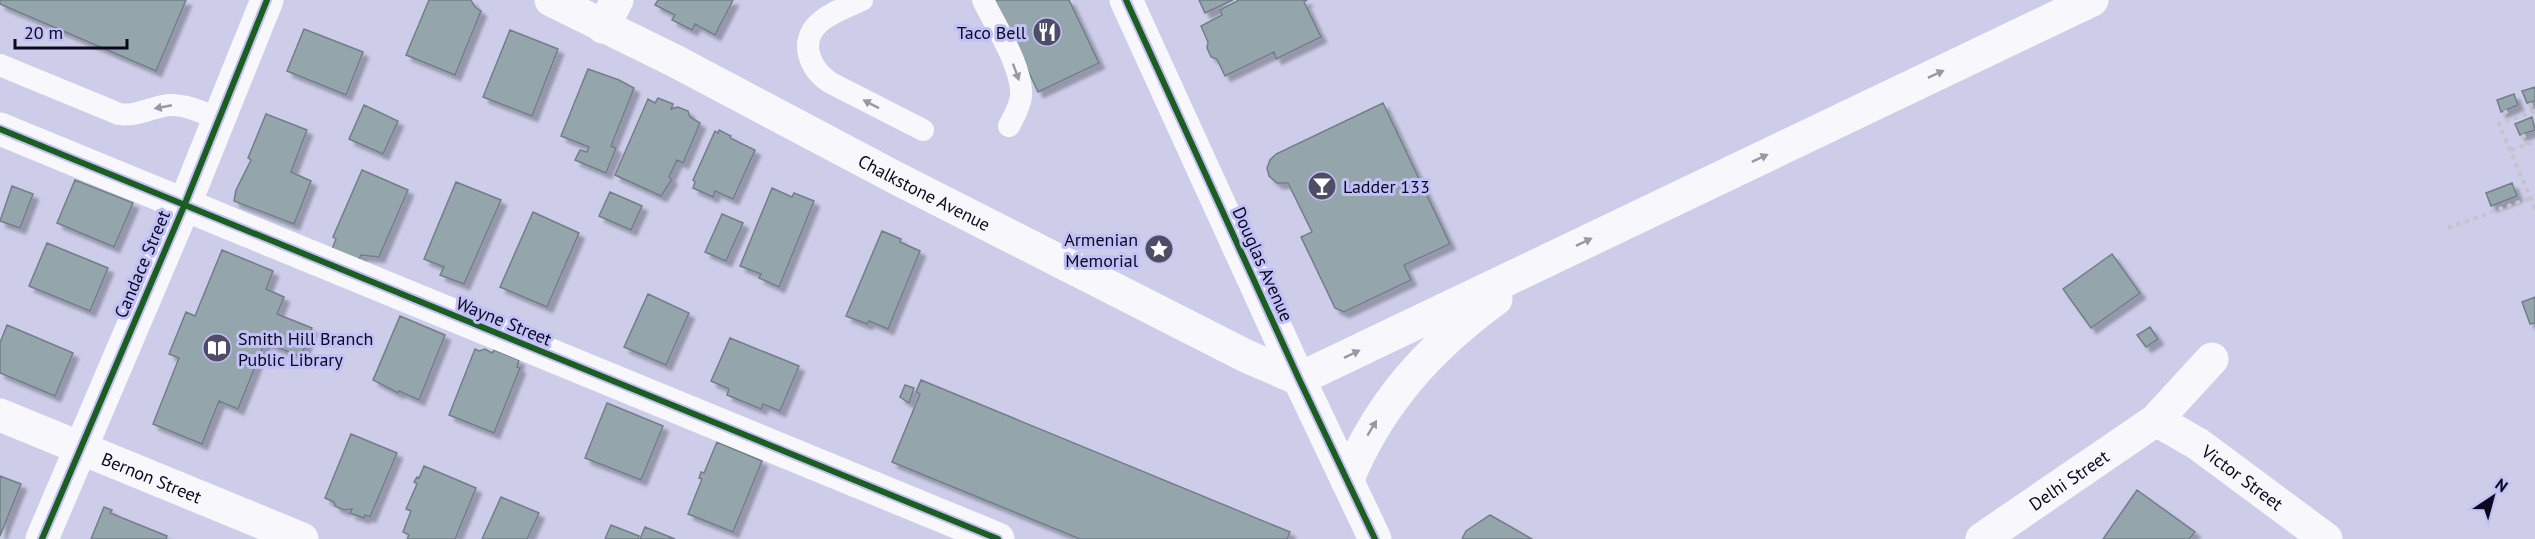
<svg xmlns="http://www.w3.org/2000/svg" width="2535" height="539" font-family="'PT Sans',sans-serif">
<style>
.building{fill:#94a5ac;stroke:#727f88;stroke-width:1.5;filter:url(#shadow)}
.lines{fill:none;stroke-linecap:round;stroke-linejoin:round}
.path{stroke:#c4c4cc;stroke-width:4;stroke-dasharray:4.5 4.5;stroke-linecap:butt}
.lane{stroke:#f8f8fc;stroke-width:22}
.street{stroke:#f8f8fc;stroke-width:33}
.secondary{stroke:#f8f8fc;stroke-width:33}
.primary{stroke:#f8f8fc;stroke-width:33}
.highway{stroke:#f8f8fc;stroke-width:33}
.cycleway-casing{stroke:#c1c0f7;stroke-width:10}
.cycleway{stroke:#1b5e20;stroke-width:6}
.oneway{fill:#9998a4}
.labels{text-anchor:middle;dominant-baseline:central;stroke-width:6;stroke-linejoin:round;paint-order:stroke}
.poi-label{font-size:18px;fill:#0b081f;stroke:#c1c0f7;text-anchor:end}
.street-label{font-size:18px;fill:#0b081f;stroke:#c1c0f7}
</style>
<defs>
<filter id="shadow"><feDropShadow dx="5.5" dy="5.5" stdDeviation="1.5" flood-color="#0004"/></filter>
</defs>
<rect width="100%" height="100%" fill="#cdcdea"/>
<path class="building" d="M0,0H186L156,71L0,4Z
M429,0H471L475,7L481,11L455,75L406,55Z
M658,0H733L715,35L695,24L692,30L672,20L675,15L655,5Z
M995,0H1069L1099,63L1038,92Z
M1199,0H1233L1205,13Z
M1239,0H1307L1304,2L1321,37L1276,59L1274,52L1225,76L1217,59L1211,57L1207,48L1208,42L1201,26L1222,15L1220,10Z
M304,29L363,52L346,95L287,71Z
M510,30L558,49L532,116L483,97Z
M588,69L619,80L634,88L611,146L616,148L606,173L575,160L580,150L587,152L589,147L561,136Z
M2535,87V101L2527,103L2522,91Z
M2514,94L2518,105L2501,112L2497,100Z
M658,98L673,104L671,109L678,107L688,111L690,117L700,123L683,163L677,160L669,177L672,179L661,196L615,175L648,99L655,103Z
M1383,103L1450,244L1404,265L1411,280L1344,312L1335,308L1301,237L1312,232L1288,183H1277L1269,176L1267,168L1270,160L1276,154Z
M364,105L398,121L383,154L349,139Z
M266,114L307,130L291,172L311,181L294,224L234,201L236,190L251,160L248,158Z
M2532,117L2535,130L2520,135L2515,124Z
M719,130L731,136L730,138L755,150L733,199L715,191L713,197L693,188L695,182L693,180L715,131L718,133Z
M362,170L408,190L379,257L361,255L359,260L332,249L336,239L333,237Z
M75,180L133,203L114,247L57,223Z
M456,182L501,200L464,284L440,275L444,267L424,259Z
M2512,183L2517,196L2491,206L2486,193Z
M12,186L33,194L20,228L0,221Z
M772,188L792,197L794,193L814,201L779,287L759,278L761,274L740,266Z
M610,192L642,206L631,230L599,216Z
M533,212L579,233L547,307L500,287Z
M722,214L743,223L726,261L705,252Z
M882,231L901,239L900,242L920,251L888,329L869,321L867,324L846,316Z
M47,243L108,268L90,311L29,286Z
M222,250L273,271L266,289L284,297L277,314L312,328L301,357L265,342L238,409L219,401L202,444L153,424L179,358L169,354L186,312L195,316Z
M2112,254L2140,293L2091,328L2063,289Z
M648,294L689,313L666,365L624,347Z
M2535,297V323L2530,324L2522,302Z
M400,316L445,335L419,400L399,391L398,393L373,380Z
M7,325L73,353L55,396L0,373V343Z
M2150,327L2158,339L2146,347L2137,335Z
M730,338L799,366L780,411L763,404L761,409L727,395L729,389L711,381Z
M475,349L479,351L485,349L492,353L494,350L519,360L517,367L520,368L494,433L449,415Z
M921,380L1290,532L1287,539H1080L892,462L920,394L916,392Z
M905,385L914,388L909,403L900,397Z
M607,403L663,426L641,480L585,458Z
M351,434L397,453L370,517L365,515L364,518L350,513L352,509L344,510L335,506L334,502L325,498Z
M717,442L762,461L733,532L688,514L702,479L699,478L701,472L704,473Z
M424,466L476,488L455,539H407L409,535L403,532L411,511L406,509L417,484L414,482L417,477L419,478Z
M0,476L21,484L0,536Z
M2137,490L2195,532L2189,539H2103Z
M501,497L539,513L527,539H482Z
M104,507L112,510L110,513L167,536L166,539H91Z
M1490,515L1532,539H1462L1466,531Z
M611,525L639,536L638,539H605Z
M645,527L675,539H640Z"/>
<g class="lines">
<path class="path" d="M2530,103L2533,112
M2505,110L2508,120
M2535,111L2499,124L2535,209
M2523,134L2527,145
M2511,150L2535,142
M2448,228L2530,198"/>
<path class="lane" d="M862,0C848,7 831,12 819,23C798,42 810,70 831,83L923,130
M983,0C995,25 1023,68 1021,96C1020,107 1014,116 1009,126
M0,65L119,114C137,117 151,107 169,105C186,104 204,113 219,119"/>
<g class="street">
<path d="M603,27L617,0"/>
<path d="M0,129L998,539"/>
<path id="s1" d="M0,415L302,539"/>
<path id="s2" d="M2156,420L2198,444L2326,539"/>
<path id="s3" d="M1982,539L2156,420L2212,359"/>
</g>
<g class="secondary">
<path id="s4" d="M551,0L675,61L896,178L1246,356L1299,379"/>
<path d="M42,539L184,206L267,0"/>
</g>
<path class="primary" d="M1126,0L1299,379L1375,539"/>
<path class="highway" d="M1299,379L2092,0
M1347,481C1379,403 1429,348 1496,299"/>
<g class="cycleway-casing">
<path id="cycleway" d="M1126,0L1299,379L1375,539
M0,129L998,539
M42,539L184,206L267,0"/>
</g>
<use href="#cycleway" class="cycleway"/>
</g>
<defs><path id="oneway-solid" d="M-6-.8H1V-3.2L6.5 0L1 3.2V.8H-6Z" transform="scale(1.5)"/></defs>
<g class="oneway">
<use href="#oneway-solid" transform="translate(1016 72) rotate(70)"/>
<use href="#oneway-solid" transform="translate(1936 74) rotate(-25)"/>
<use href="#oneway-solid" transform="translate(871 104) rotate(-153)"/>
<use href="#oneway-solid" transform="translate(163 107) rotate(169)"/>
<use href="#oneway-solid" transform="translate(1760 158) rotate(-25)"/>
<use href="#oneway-solid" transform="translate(1584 242) rotate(-26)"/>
<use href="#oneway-solid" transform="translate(1352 354) rotate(-26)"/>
<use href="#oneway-solid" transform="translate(1372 428) rotate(-59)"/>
</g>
<defs>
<g id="restaurant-disc" transform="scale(1.5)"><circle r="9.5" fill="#4f4d66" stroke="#c1c0f7"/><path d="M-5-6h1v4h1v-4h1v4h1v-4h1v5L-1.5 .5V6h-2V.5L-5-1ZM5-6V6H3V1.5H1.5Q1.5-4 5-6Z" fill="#fff"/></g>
<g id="bar-disc" transform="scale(1.5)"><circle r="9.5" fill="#4f4d66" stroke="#c1c0f7"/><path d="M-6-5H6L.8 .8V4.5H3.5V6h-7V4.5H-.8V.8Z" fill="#fff"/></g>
<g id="sight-disc" transform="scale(1.5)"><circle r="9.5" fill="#4f4d66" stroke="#c1c0f7"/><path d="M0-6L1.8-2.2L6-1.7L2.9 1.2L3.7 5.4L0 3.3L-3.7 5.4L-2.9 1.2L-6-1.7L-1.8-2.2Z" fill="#fff"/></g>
<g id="library-disc" transform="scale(1.5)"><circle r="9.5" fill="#4f4d66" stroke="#c1c0f7"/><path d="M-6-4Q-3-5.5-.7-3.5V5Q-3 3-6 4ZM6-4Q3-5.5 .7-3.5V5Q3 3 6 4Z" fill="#fff"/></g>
</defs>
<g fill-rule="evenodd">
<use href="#restaurant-disc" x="1047" y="32"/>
<use href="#bar-disc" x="1322" y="186"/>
<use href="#sight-disc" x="1159" y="249"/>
<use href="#library-disc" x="217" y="348"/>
</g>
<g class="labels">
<g class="poi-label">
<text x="1026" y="32">Taco Bell</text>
<text x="1343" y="186" text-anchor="start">Ladder 133</text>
<text x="1138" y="239">Armenian<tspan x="1138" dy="21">Memorial</tspan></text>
<text x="238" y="338" text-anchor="start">Smith Hill Branch<tspan x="238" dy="21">Public Library</tspan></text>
</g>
<g class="street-label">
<text stroke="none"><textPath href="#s4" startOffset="420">Chalkstone Avenue</textPath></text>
<text transform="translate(142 264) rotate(-67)">Candace Street</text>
<text transform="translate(1263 264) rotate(66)">Douglas Avenue</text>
<text transform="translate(504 321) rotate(22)">Wayne Street</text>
<text stroke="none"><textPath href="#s1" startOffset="164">Bernon Street</textPath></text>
<text stroke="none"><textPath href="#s2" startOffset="104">Victor Street</textPath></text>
<text stroke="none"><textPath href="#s3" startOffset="105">Delhi Street</textPath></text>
</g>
</g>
<g transform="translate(2493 497) rotate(36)" stroke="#c1c0f7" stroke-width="4.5" paint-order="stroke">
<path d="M0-4.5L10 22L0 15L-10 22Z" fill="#0b081f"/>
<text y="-9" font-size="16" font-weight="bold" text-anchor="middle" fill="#0b081f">N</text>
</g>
<path d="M15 39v9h112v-9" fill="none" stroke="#0b081f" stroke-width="3"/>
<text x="24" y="39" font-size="18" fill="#0b081f" stroke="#c1c0f7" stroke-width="4.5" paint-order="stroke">20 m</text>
</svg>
